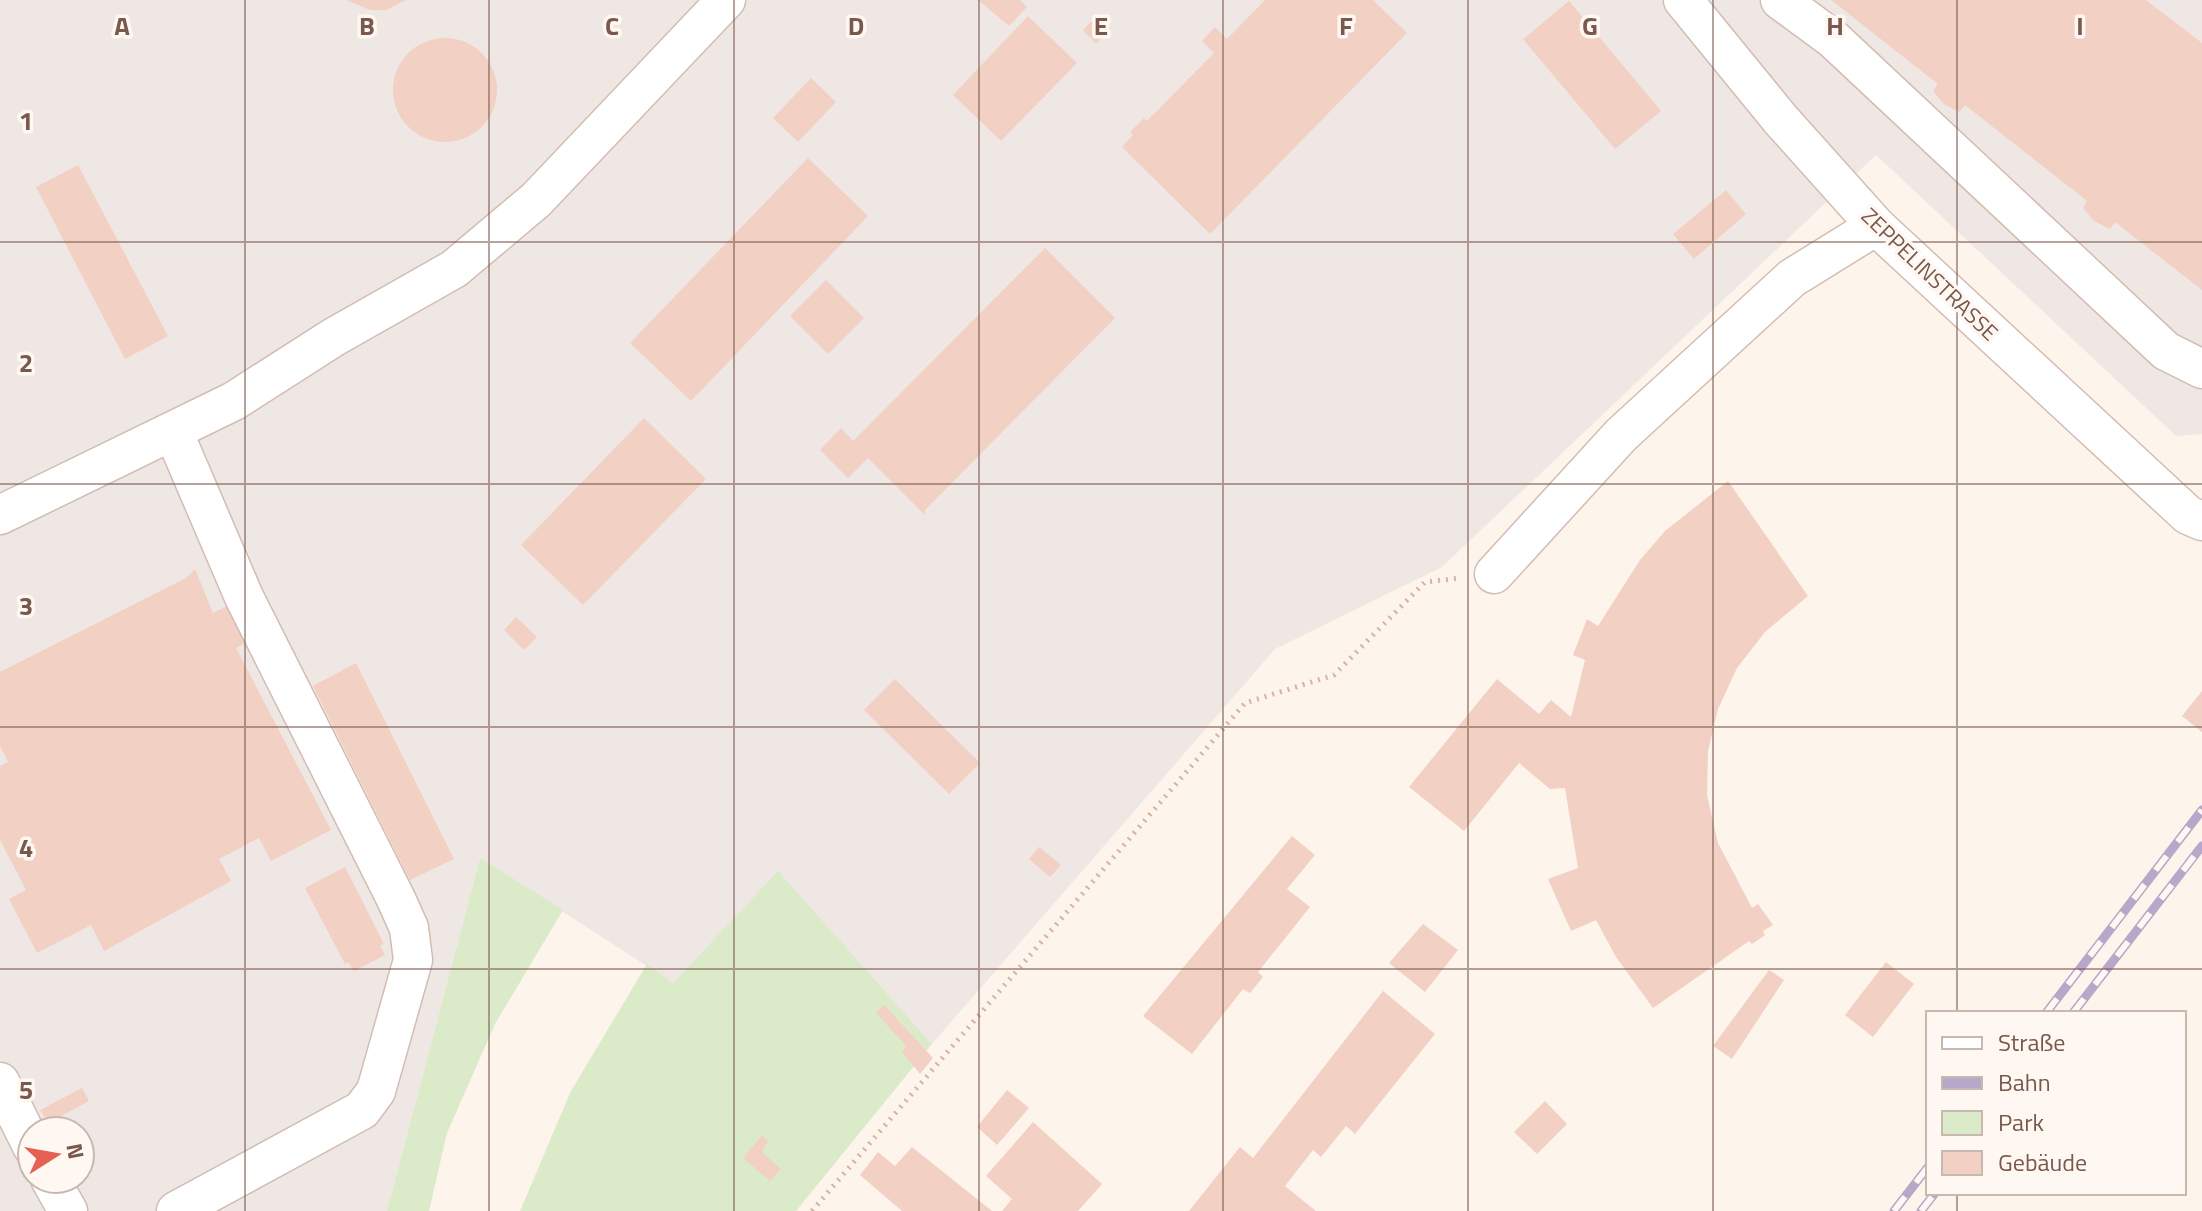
<svg xmlns="http://www.w3.org/2000/svg" width="2202" height="1211" font-family="'Titillium Web',sans-serif">
<style>
.industrial{fill:#efe7e4;fill-rule:evenodd}
.green{fill:#dbebc9}
.building{fill:#f2d0c3}
.lines{fill:none;stroke-linecap:round;stroke-linejoin:round}
.minor-casing{stroke:#d2bdb3;stroke-width:41}
.path{stroke:#d8b3a5;stroke-width:5;stroke-dasharray:2 6;stroke-linecap:butt}
.minor{stroke:#fff;stroke-width:38}
.rail-casing{stroke:#b5a8c8;stroke-width:9}
.rail{stroke:#fff8f2;stroke-width:6;stroke-dasharray:18;stroke-linecap:butt}
.grid{fill:none;stroke:#79584d;stroke-width:2;stroke-opacity:0.55}
.labels{text-anchor:middle;dominant-baseline:central;stroke-width:7;stroke-linejoin:round;paint-order:stroke}
.street-label{font-size:22px;fill:#79584d;stroke:#fff8f2}
.grid-label{font-size:26px;text-anchor:middle;font-weight:bold;fill:#79584d;stroke:#fff8f2;stroke-width:7;stroke-linejoin:round;paint-order:stroke}
</style>
<rect width="100%" height="100%" fill="#fdf4eb"/>
<path class="industrial" d="M0,0H2202V434L2176,436L1876,155L1442,567L1275,649L932,1044L778,872L673,983L480,858L387,1211H0ZM32,1131H80V1179H32Z"/>
<path class="green" d="M480,858L563,910L495,1024L447,1133L429,1211H387Z
M778,871L932,1044L796,1211H520L571,1091L647,964L673,983Z"/>
<path class="building" d="M346,0H406L386,10H370Z
M978,0H1020L1027,7L1009,26Z
M1265,0H1373L1407,33L1210,234L1122,147L1133,135L1130,132L1144,118L1147,121L1214,53L1202,41L1215,27L1227,39Z
M1831,0H2146L2202,43V290L2115,222L2110,229L2094,221L2083,208L2087,201L1965,105L1959,112L1944,104L1933,91L1938,84Z
M1569,1L1661,111L1615,149L1523,39Z
M1028,16L1077,63L1001,141L953,95Z
M1097,16L1110,29L1096,43L1083,30Z
M393 90a52 52 0 1 1 104 0a52 52 0 1 1-104 0Z
M811,78L836,102L798,142L773,118Z
M808,158L868,216L691,401L630,343Z
M78,165L168,336L125,359L36,187Z
M1726,190L1746,214L1694,259L1673,234Z
M1045,248L1115,318L925,510V515L868,458L848,478L820,450L841,428L853,441Z
M826,280L864,318L828,354L790,316Z
M644,418L706,479L583,605L521,545Z
M1728,481L1808,596L1765,632L1737,668L1718,709L1708,751L1707,795L1718,843L1752,908L1758,904L1773,925L1763,931L1765,935L1752,944L1749,941L1653,1008L1616,957L1596,920L1571,931L1548,879L1578,868L1565,788L1550,789L1519,763L1464,831L1409,787L1497,679L1539,714L1551,700L1571,717L1585,660L1573,655L1587,619L1598,626L1640,560L1665,531Z
M195,569L213,613L241,599L259,636L236,648L331,830L271,861L259,838L219,859L231,881L104,951L91,925L37,953L9,899L26,890L0,840V766L8,762L0,746V672L186,578Z
M516,617L537,637L524,650L504,630Z
M356,663L454,859L410,880L313,686Z
M895,679L980,763L949,794L864,710Z
M2202,691V732L2182,716Z
M1292,836L1315,855L1287,889L1310,907L1258,972L1263,977L1250,993L1243,989L1192,1054L1143,1016Z
M1039,847L1061,865L1050,877L1029,859Z
M345,867L384,944L380,946L385,955L354,971L348,962L345,964L305,888Z
M1423,924L1458,950L1425,992L1389,963Z
M1886,962L1914,984L1873,1037L1845,1015Z
M1769,970L1784,980L1732,1059L1713,1046Z
M1383,991L1435,1034L1355,1134L1346,1126L1321,1157L1313,1150L1285,1186L1316,1211H1189L1240,1147L1253,1158Z
M884,1005L933,1058L920,1074L902,1052L906,1046L876,1013Z
M82,1088L89,1101L48,1123L40,1110Z
M1007,1090L1029,1108L997,1145L977,1127Z
M1545,1101L1567,1124L1537,1154L1514,1132Z
M1033,1122L1102,1184L1078,1211H1002L1012,1199L986,1176Z
M762,1135L768,1141L762,1152L781,1169L770,1181L743,1158Z
M912,1147L992,1211H902L860,1175L878,1152L895,1166Z"/>
<g class="lines">
<g class="minor-casing">
<path id="minor" d="M1683,0L1781,120L1876,226L2188,515L2202,521
M1780,0L1833,39L2166,351L2202,369
M173,431L244,597L396,899L409,928L413,960L376,1091L362,1110L176,1211
M0,515L234,401L334,337L454,269L536,200L726,0
M1494,574L1621,435L1792,278L1876,226
M0,1082L32,1146
M50,1179L68,1211"/>
</g>
<path class="path" d="M812,1211L1245,703L1334,675L1425,582L1461,578"/>
<use href="#minor" class="minor"/>
<g class="rail-casing">
<path id="rail" d="M2046,1013L2202,810
M2073,1013L2202,846
M1894,1211L1928,1167
M1921,1211L1935,1193"/>
</g>
<use href="#rail" class="rail"/>
</g>
<path class="grid" d="M245,0V1211M489,0V1211M734,0V1211M979,0V1211M1223,0V1211M1468,0V1211M1713,0V1211M1957,0V1013M0,242H2202M0,484H2202M0,727H2202M0,969H2202M1957,1193V1211"/>
<g class="labels">
<g class="street-label">
<text transform="translate(1930 274) rotate(44)">ZEPPELINSTRASSE</text>
</g>
</g>
<g class="grid-label">
<text x="122" y="35">A</text>
<text x="367" y="35">B</text>
<text x="612" y="35">C</text>
<text x="856" y="35">D</text>
<text x="1101" y="35">E</text>
<text x="1346" y="35">F</text>
<text x="1590" y="35">G</text>
<text x="1835" y="35">H</text>
<text x="2080" y="35">I</text>
<text x="26" y="130">1</text>
<text x="26" y="372">2</text>
<text x="26" y="615">3</text>
<text x="26" y="857">4</text>
<text x="26" y="1099">5</text>
</g>
<rect x="1926" y="1011" width="260" height="184" fill="#fff8f2" stroke="#c9b8b0" stroke-width="2"/>
<rect x="1942" y="1037" width="40" height="12" fill="#ffffff" stroke="#c9b8b0" stroke-width="2"/>
<text x="1998" y="1051" font-size="24" fill="#79584d">Straße</text>
<rect x="1942" y="1077" width="40" height="12" fill="#b5a8c8" stroke="#c9b8b0" stroke-width="2"/>
<text x="1998" y="1091" font-size="24" fill="#79584d">Bahn</text>
<rect x="1942" y="1111" width="40" height="24" fill="#dbebc9" stroke="#c9b8b0" stroke-width="2"/>
<text x="1998" y="1131" font-size="24" fill="#79584d">Park</text>
<rect x="1942" y="1151" width="40" height="24" fill="#f2d0c3" stroke="#c9b8b0" stroke-width="2"/>
<text x="1998" y="1171" font-size="24" fill="#79584d">Gebäude</text>
<g transform="translate(56 1155) rotate(79)"><circle r="38" fill="#fff8f2" stroke="#c9b8b0" stroke-width="2"/>
<path d="M0-6L14 30L0 20L-14 30Z" fill="#e56152"/>
<text y="-12" font-size="22" font-weight="bold" text-anchor="middle" fill="#79584d">N</text>
</g>
</svg>
